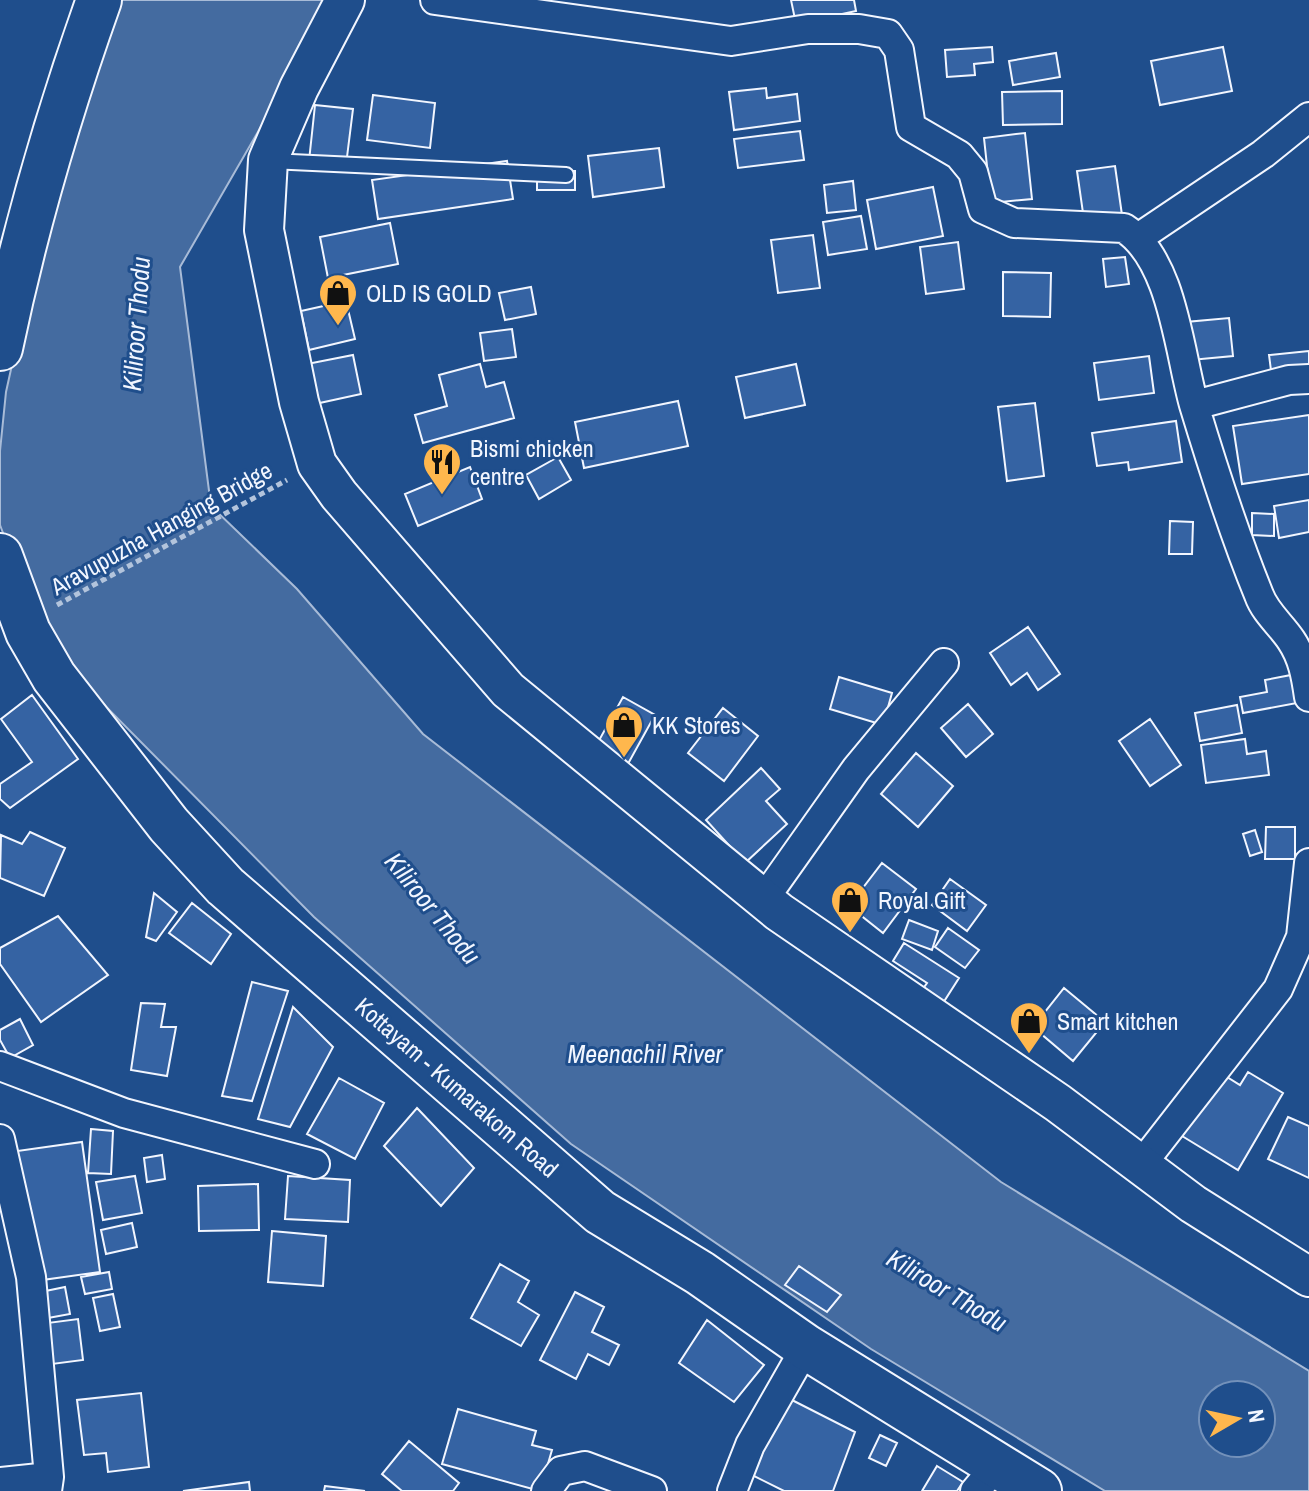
<svg xmlns="http://www.w3.org/2000/svg" width="1309" height="1491" font-family="'Archivo Narrow',sans-serif">
<style>
.water{fill:#446ba0;stroke:#a8bbd7;stroke-width:2;fill-rule:evenodd}
.building{fill:#3563a3;stroke:#f2f6ff;stroke-width:2}
.lines{fill:none;stroke-linecap:round;stroke-linejoin:round}
.lane-casing{stroke:#f2f6ff;stroke-width:18}
.street-casing{stroke:#f2f6ff;stroke-width:32}
.secondary-casing{stroke:#f2f6ff;stroke-width:42}
.primary-casing{stroke:#f2f6ff;stroke-width:48}
.path{stroke:#b3c4dc;stroke-width:5;stroke-dasharray:6 4;stroke-linecap:butt}
.lane{stroke:#1f4e8c;stroke-width:14}
.street{stroke:#1f4e8c;stroke-width:28}
.secondary{stroke:#1f4e8c;stroke-width:38}
.primary{stroke:#1f4e8c;stroke-width:44}
.labels{text-anchor:middle;dominant-baseline:central;stroke-width:6;stroke-linejoin:round;paint-order:stroke}
.poi-label{font-size:24px;fill:#f2f6ff;stroke:#1f4e8c;text-anchor:start}
.street-label{font-size:24px;fill:#f2f6ff;stroke:#1f4e8c}
.water-label{font-size:26px;font-style:italic;fill:#f2f6ff;stroke:#1f4e8c}
</style>
<rect width="100%" height="100%" fill="#1f4e8c"/>
<path class="water" d="M116,0H334L180,267L211,506L297,589L423,734L1001,1182L1309,1371V1491H1105L871,1349L571,1144L314,917L46,646L0,525V451L6,392L53,179ZM1213,1395H1261V1443H1213Z"/>
<path class="building" d="M791,0H854L856,11L796,24Z
M992,47L993,62L974,64L975,75L947,77L945,50Z
M1223,47L1232,91L1160,105L1151,61Z
M1056,53L1060,77L1013,85L1009,61Z
M766,88L767,98L797,94L800,121L734,130L729,92Z
M1062,91V124L1003,125L1002,92Z
M373,95L435,103L430,148L367,140Z
M315,105L353,109L346,165L309,161Z
M800,131L804,160L738,168L734,139Z
M1025,133L1032,199L991,203L984,138Z
M659,148L664,187L593,197L588,156Z
M507,161L513,199L378,219L372,180Z
M1115,166L1122,215L1084,220L1077,171Z
M537,171H575V190H537Z
M853,181L856,210L827,213L824,185Z
M933,187L943,236L876,249L867,200Z
M861,216L867,249L828,255L823,222Z
M390,223L398,264L328,278L320,237Z
M813,235L820,288L778,293L771,240Z
M958,242L964,289L926,294L920,247Z
M1125,257L1129,284L1106,287L1103,259Z
M1003,272L1051,273L1050,317L1003,316Z
M531,287L536,314L505,320L499,293Z
M346,301L355,339L309,350L301,311Z
M1229,318L1233,356L1191,360L1186,322Z
M512,329L516,357L484,361L480,333Z
M1309,351V382L1273,386L1269,355Z
M353,355L361,394L315,404L307,364Z
M1149,356L1154,393L1099,400L1094,363Z
M480,364L486,387L504,382L514,418L423,443L415,415L447,406L439,375Z
M796,364L805,405L745,418L736,377Z
M678,401L688,446L584,468L575,422Z
M1035,403L1044,476L1007,481L998,407Z
M1309,415V474L1242,484L1233,426Z
M1176,421L1182,462L1129,470L1128,462L1097,466L1092,433Z
M558,457L571,480L539,499L526,475Z
M470,467L482,499L418,526L405,494Z
M1309,500V532L1279,538L1274,506Z
M1252,513L1274,514V536L1252,535Z
M1170,521L1193,522L1192,554H1169Z
M1028,627L1060,674L1038,690L1027,673L1011,685L990,653Z
M1291,675L1297,703L1243,713L1240,697L1267,692L1265,680Z
M839,677L892,693L883,725L830,709Z
M32,695L78,759L10,808L0,799V784L32,762L1,719Z
M623,697L655,715L624,771L592,753Z
M968,704L993,734L966,757L941,728Z
M1237,705L1242,733L1200,741L1195,713Z
M723,708L758,736L724,781L688,753Z
M1150,719L1181,765L1150,786L1119,741Z
M1245,739L1247,754L1266,751L1269,775L1206,783L1201,745Z
M916,753L953,786L918,827L881,794Z
M761,768L780,789L766,801L787,824L745,863L706,820Z
M1266,827H1295V859H1265Z
M1255,830L1262,852L1250,856L1243,834Z
M30,832L65,848L44,896L0,878L1,835L22,844Z
M882,863L916,889L883,933L849,906Z
M950,879L986,905L967,931L932,905Z
M154,893L177,912L156,941L146,937Z
M192,903L231,934L211,964L169,933Z
M58,916L108,975L41,1022L0,964V948Z
M909,920L938,931L932,950L902,939Z
M948,928L979,950L965,968L935,947Z
M904,943L959,978L936,1014L915,1000L927,983L893,961Z
M252,982L288,991L252,1101L222,1096Z
M1064,988L1105,1022L1073,1061L1033,1027Z
M141,1003L165,1004L161,1027H176L167,1076L131,1070Z
M293,1007L333,1047L290,1127L258,1119Z
M20,1019L33,1045L10,1058L0,1040V1030Z
M1219,1072L1240,1085L1248,1072L1283,1093L1238,1170L1182,1136Z
M339,1078L384,1103L355,1159L307,1134Z
M417,1108L474,1168L441,1206L384,1146Z
M1288,1117L1309,1126V1178L1268,1159Z
M91,1129L113,1131L111,1174L88,1173Z
M82,1142L100,1272L28,1282L10,1152Z
M162,1155L165,1179L147,1182L144,1158Z
M135,1176L142,1213L103,1220L96,1182Z
M288,1176L350,1180L348,1222L285,1219Z
M258,1184L259,1230L199,1231L198,1186Z
M132,1223L137,1247L106,1254L101,1230Z
M272,1231L326,1236L323,1286L268,1282Z
M500,1264L529,1281L518,1302L539,1315L521,1346L471,1318Z
M799,1266L841,1295L827,1312L785,1285Z
M109,1272L112,1289L85,1294L81,1277Z
M65,1287L70,1314L37,1320L31,1294Z
M575,1292L604,1307L592,1332L619,1345L609,1365L588,1354L576,1379L540,1360Z
M113,1294L120,1327L100,1331L93,1298Z
M78,1319L83,1360L37,1366L32,1325Z
M707,1320L764,1365L734,1402L679,1363Z
M141,1393L149,1467L108,1472L106,1453L84,1455L77,1400Z
M786,1397L855,1432L833,1491H784L750,1474Z
M458,1409L536,1431L532,1445L552,1450L540,1491L442,1464Z
M880,1435L897,1443L886,1466L869,1458Z
M409,1441L459,1483L453,1491H402L382,1474Z
M937,1466L963,1482L957,1491H922Z
M249,1482L250,1491H183Z
M325,1486L365,1491H324Z"/>
<g class="lines">
<g class="lane-casing">
<path id="lane" d="M270,161L566,175"/>
</g>
<g class="street-casing">
<path id="street" d="M435,0L731,41L808,29H859L888,34L899,50L911,127L959,155L973,172L983,209L1014,223L1124,228C1173,260 1179,352 1194,405C1213,468 1234,534 1259,595C1265,612 1281,625 1291,640C1303,658 1306,676 1309,697
M1138,238L1263,154L1309,117
M1195,405L1289,380L1309,379
M764,899L856,769L944,663
M0,1066L124,1113L315,1164
M0,1139L31,1277L49,1477L47,1491
M1141,1165L1278,989L1301,937L1309,863
M0,1482L49,1477
M546,1491L561,1471L585,1466L652,1491
M732,1491L750,1445L806,1347
M975,1491L997,1465"/>
</g>
<g class="secondary-casing">
<path id="secondary" d="M345,0L299,88L268,160L264,230L299,402L317,464L339,495L508,690L779,912L1058,1103L1193,1204L1309,1277"/>
</g>
<g class="primary-casing">
<path id="primary" d="M0,348C25,228 58,115 99,0
M0,556L28,632L54,677L169,825L225,886L600,1212L700,1273L806,1347L1039,1491"/>
</g>
<path class="path" d="M57,605L287,480"/>
<use href="#lane" class="lane"/>
<use href="#street" class="street"/>
<use href="#secondary" class="secondary"/>
<use href="#primary" class="primary"/>
</g>
<defs>
<g id="shop-pin" transform="scale(2)"><path d="M0 17L-7.5 6A9.5 9.5 0 1 1 7.5 6Z" fill="#ffb74d" stroke="#1f4e8c"/><path d="M-5-2.5h2.3a2.7 3.5 0 0 1 5.4 0H5L5.5 6h-11ZM-1.5-2.5h3a1.5 2.3 0 0 0-3 0Z" fill="#111"/></g>
<g id="restaurant-pin" transform="scale(2)"><path d="M0 17L-7.5 6A9.5 9.5 0 1 1 7.5 6Z" fill="#ffb74d" stroke="#1f4e8c"/><path d="M-5-6h1v4h1v-4h1v4h1v-4h1v5L-1.5 .5V6h-2V.5L-5-1ZM5-6V6H3V1.5H1.5Q1.5-4 5-6Z" fill="#111"/></g>
</defs>
<g fill-rule="evenodd">
<use href="#shop-pin" x="338" y="293"/>
<use href="#restaurant-pin" x="442" y="462"/>
<use href="#shop-pin" x="624" y="725"/>
<use href="#shop-pin" x="850" y="900"/>
<use href="#shop-pin" x="1029" y="1021"/>
</g>
<g class="labels">
<g class="poi-label">
<text x="366" y="293">OLD IS GOLD</text>
<text x="470" y="448">Bismi chicken<tspan x="470" dy="28">centre</tspan></text>
<text x="652" y="725">KK Stores</text>
<text x="878" y="900">Royal Gift</text>
<text x="1057" y="1021">Smart kitchen</text>
</g>
<g class="street-label">
<text transform="translate(161 528) rotate(-29)">Aravupuzha Hanging Bridge</text>
<text transform="translate(457 1087) rotate(41)">Kottayam - Kumarakom Road</text>
</g>
<g class="water-label">
<text transform="translate(136 324) rotate(-86)">Kiliroor Thodu</text>
<text transform="translate(433 908) rotate(51)">Kiliroor Thodu</text>
<text x="645" y="1053">Meenachil River</text>
<text transform="translate(947 1290) rotate(31)">Kiliroor Thodu</text>
</g>
</g>
<g transform="translate(1237 1419) rotate(81)"><circle r="38" fill="#1f4e8c" stroke="#7391ba" stroke-width="2"/>
<path d="M0-6L14 30L0 20L-14 30Z" fill="#ffb74d"/>
<text y="-12" font-size="22" font-weight="bold" text-anchor="middle" fill="#f2f6ff">N</text>
</g>
</svg>
